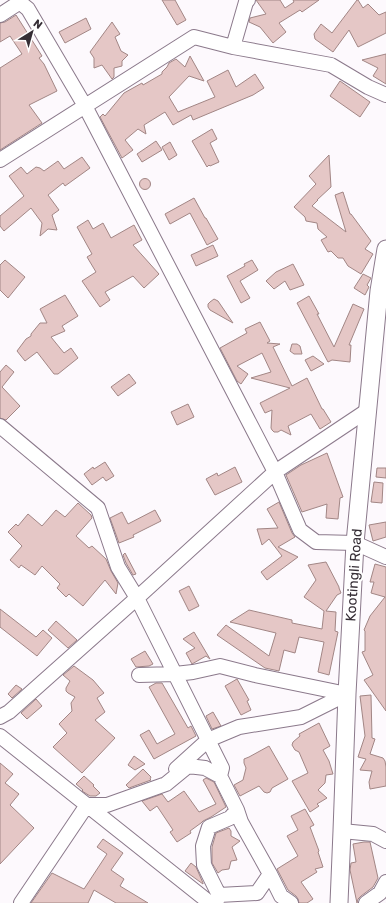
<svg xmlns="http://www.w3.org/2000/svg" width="386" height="903" font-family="Rubik,sans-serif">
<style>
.building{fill:#e5c7c6;stroke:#a28685}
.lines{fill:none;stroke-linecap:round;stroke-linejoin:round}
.minor-casing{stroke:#8b798b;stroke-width:16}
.tertiary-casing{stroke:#8b798b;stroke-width:19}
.minor{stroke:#fff;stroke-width:14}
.tertiary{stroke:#fff;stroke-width:17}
.labels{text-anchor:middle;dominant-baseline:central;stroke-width:4;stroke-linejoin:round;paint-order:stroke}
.street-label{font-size:14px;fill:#352e35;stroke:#fff}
</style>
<rect width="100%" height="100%" fill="#fdf9fd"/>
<path class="building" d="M162,0H175L186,20L177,25Z
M256,0H280L285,8L294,2L293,0H319L302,12L300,10L279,23L286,32L273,43L260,27L249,22L250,18L266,14Z
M357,0H358L363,8L368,4L379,15L386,12V33L358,47L349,30L333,52L315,39L314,34L321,24L332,33Z
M16,15L42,56L39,58L44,64L57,91L29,105L42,123L0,150V68L22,54L10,36L0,42V23L5,22Z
M86,18L91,29L65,43L59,32Z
M112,22L120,34L115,37L121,51L128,55L122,61V66L114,68V77L112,79L102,65L94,68V58L90,52Z
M386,54V84L373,76L378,68L362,60Z
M190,56L204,81L189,76L169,97L178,112L215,97L207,81L228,70L236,87L255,74L264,88L253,95L193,120L191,115L173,125L165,112L144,125L146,134L138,129L125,140L133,150L122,158L100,117L103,114L105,116L124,93L142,83L143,85L162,74V72L167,67L169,63L176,59L185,67Z
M340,81L370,102L360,117L330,96Z
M212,129L217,139L210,143L219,162L210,166L209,165L207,167L192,141Z
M156,141L162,150L142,162L137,154Z
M170,142L177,155L169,160L162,147Z
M329,155L331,187L317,200H318L312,206L346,232L335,195L343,192L350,214H351L371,241L365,249L373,254L361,274L348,266L343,258H338L331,251L328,252L321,240L327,237L318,229L317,223L306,221L305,217L294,207L316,184L309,176Z
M82,157L90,168L65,186L63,183L48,195L59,210L52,215L57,230L48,229L40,236L42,223L31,208L4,231L0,226V216L24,196L9,176L21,167L27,174L36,167L40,168L44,171L58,161L64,169Z
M139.5 184a5.5 5.5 0 1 1 11 0a5.5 5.5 0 1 1-11 0Z
M194,198L205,218H206L218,239L207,245L190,213L170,224L165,214Z
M88,220L93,229L103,223L111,238L134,225L142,240L133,245L159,274L144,288L133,276L105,292L110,300L100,307L82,281L96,272L87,257L92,254L77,227Z
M213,245L218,256L196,266L191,255Z
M5,260L25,277L8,298L0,290V265Z
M252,260L258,270L240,281L250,298L241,303L227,276L245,266L244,264Z
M293,264L304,285L290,290L285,281L274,289L266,281L276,272Z
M363,274L371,278L367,285L369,287L365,295L354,288Z
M65,295L78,316L62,326L65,331L51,337L64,353L71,348L78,358L58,374H54L37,352L25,361L17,351L26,339L31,336V334L40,323H47L40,309Z
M309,296L319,314H317L334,347L353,304L364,309L349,345H351L350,362L332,360L328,362L297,303Z
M214,299L218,301L233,323L210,310L208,307V304L210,302Z
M260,322L270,341L267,343L280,344L273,347L292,386L307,378L322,409H323L331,422L320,429L311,414L288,426L291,435L281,430L278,432H274L272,430L271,428L272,410L265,413L260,403L290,388L251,378L271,372L262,353L237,366L248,374L241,384L237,381L220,348L247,333L245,329Z
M292,344H297L300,346L302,354H294L290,351Z
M313,356L324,364L311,371L305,360Z
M6,365L14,372L2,387L20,406L6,420L0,418V372Z
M129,374L136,383L118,396L111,387Z
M188,404L194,417L177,425L171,412Z
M327,453L343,497L340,498L338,519L326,518L327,504L302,512L286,475L301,465Z
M105,462L114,476L106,481L103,477L92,485L84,474L93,467L94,469Z
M235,467L242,482L215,495L206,479L217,473L218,476Z
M377,468H386V478L376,477Z
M374,482L383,483L382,503L371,502Z
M279,502L292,533L295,537L278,547L298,557L267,580L261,572L282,556L269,539L262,545L257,529L278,528L267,509Z
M78,503L91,515L92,518L76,536L89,548L92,546L106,559L111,571L118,583L116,594L105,580L83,606L69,594L66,597L57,588L60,584L42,566L35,575L21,565L19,568L10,560L22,546L8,532L16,524L18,526L28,514L42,526L56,510L65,517Z
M155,510L161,521L133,535L134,537L119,543L110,518L122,512L128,524Z
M386,522V537L373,541L369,525Z
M125,553L136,574L133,575L126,563L123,555Z
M326,562L339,587V588L341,593L337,595L326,611L336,612L335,631L338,632L329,675L318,672L324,642L299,637L295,653L284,650L279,671L265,668L217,635L226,625L269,656L276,633L230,622L249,610L292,620V623L322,629L324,611L304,597L316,580L308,565Z
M375,564L386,567V711L364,680L373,675L362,652L365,651V631L364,630L370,616L385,597L371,593L374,582H370Z
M189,586L199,606L189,611L179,591Z
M0,609L36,637L43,630L52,638L37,656L0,627Z
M56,621L77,640L68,648L48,630Z
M194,632L210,659L206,656L192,664L186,653L195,648L183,639Z
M145,651L153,664L149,666L136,667L131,659Z
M74,666L93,680L104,693L97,698L105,712L95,720L115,738L82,773L53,747L67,733L59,724L72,711L71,703L75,697L68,693L66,691V688L70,681L63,675Z
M237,679L249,700L247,701L251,710L241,715L225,686Z
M156,683H162L188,728L191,726L196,736L154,759L140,735L149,730L157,744L175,734L149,687Z
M16,685L22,689L12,698L8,694Z
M371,695L372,738L375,739L370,754L383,758L385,761L386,767V786L370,789L369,782L372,771L360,770L366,759L358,757L365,736L360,696Z
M36,699L42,706L27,719L21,713Z
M213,712L221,726L212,729L206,716Z
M319,723L330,746L323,750L329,761L333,774L326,775L325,783L318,790L327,798L317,804L319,806L310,812L292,781L308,773L299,752L295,750L292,745L293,742L300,736L299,734Z
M269,746L288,779L272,788L270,792L267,793L264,792L259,786L240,796L234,785L243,780L246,768L244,763V759L249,757Z
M134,756L145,764L135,770L128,765Z
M0,763L13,774L5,783L19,794L10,805L34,828L0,864Z
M143,769L151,777L150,779L151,780L129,788L126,785Z
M84,776L94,785L93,786L100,793L96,796H90L82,791L83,790L76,784Z
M206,778L214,782L226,807L211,817L203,821L201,823L190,831L191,833L177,842L170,832L173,830L157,806L150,811L142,801L162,794L168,802L184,791L199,812L216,804L203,780Z
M305,809L314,825L310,827L319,851L318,852L323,867L315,869L317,872L301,882L313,899L307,903H299L298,899L296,896L288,890L277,869L298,856L287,836L298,830L291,816Z
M229,828L231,831V836L240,841L232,847L237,860L231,861L229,869L222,870L218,873L212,863V847L216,833Z
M103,839L123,853L111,870L124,879L120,886L148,903H116L94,890L88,903H31L52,873L84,889L107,854L97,847Z
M364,842H370L378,878L373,887L361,896L358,899L357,903L350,870L351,863L356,862L353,844Z
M191,863L196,867L203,883V884L185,871Z"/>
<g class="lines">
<g class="minor-casing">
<path id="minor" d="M0,15L17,4H22L28,9L85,106L275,472L300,530L316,542L355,543L386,557
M233,47L331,65L368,87L386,95
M0,160L194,37L233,47L246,2L248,0
M0,426L98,508L118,567L137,598L222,768L220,776L205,768L188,766L166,784L107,805H87L21,903
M139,675L175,674L193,672L220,666L255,675L347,694L301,717L239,727L208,740L176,769
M0,717L9,712L137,598L275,472L368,410
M0,736L210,903
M220,776L237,810L241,822L270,874L281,896L291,903
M342,831L373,834L386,841
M219,895L257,893L270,874
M216,903L219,895L204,865L203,846L209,827L230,818L237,810
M366,903L380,893L386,882"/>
</g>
<g class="tertiary-casing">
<path id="tertiary" d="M339,903L342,831L347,694L355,543L379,291L386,249"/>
</g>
<use href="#minor" class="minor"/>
<use href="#tertiary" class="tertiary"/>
</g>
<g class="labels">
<g class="street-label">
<text transform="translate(354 575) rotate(-86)">Kootingli Road</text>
</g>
</g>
<g transform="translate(32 32) rotate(37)" stroke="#ffffff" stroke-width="3" paint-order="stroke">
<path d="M0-3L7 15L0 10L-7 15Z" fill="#352e35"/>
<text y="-6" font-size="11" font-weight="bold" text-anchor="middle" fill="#352e35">N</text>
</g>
</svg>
